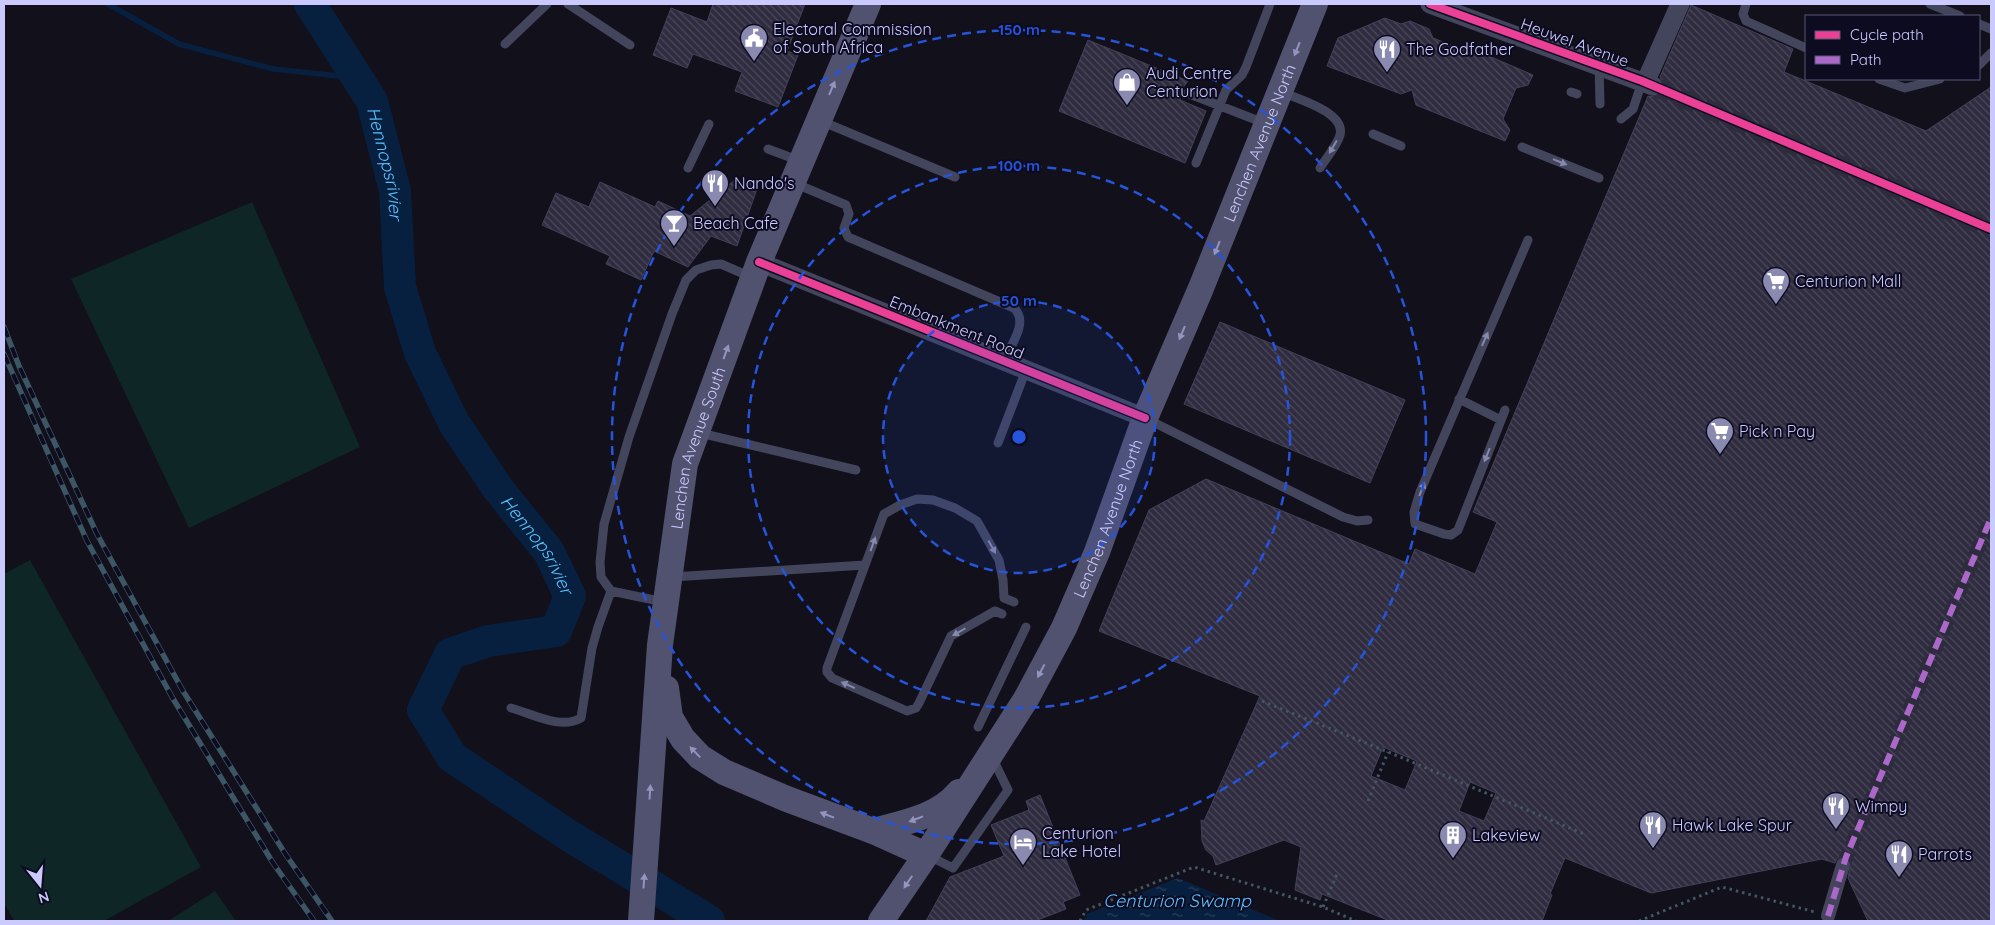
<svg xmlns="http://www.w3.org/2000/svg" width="1995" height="925" font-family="Quicksand,sans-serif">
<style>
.pitch{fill:#0e2625}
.water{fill:url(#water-ripples)}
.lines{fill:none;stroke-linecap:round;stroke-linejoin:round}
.stream{stroke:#08203f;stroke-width:5.5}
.river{stroke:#08203f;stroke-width:32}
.building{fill:url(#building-back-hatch);stroke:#43415a;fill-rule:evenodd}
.pedestrian-tunnel{stroke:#2d2c3d;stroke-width:14;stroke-dasharray:14 7;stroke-linecap:butt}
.minor-tunnel{stroke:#2d2c3d;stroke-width:19;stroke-dasharray:19 9;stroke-linecap:butt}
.path{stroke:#435663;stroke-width:3;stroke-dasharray:2.5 4;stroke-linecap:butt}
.service{stroke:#43455d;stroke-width:9}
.pedestrian{stroke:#43455d;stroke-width:14}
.minor{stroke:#43455d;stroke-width:19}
.secondary{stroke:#515170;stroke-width:26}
.rail-casing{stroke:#3d5665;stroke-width:5.5}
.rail{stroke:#0d0b20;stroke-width:4;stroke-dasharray:11;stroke-linecap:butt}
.quiet{stroke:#ac68c9;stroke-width:6;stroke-dasharray:12 6;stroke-linecap:butt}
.cycleway-casing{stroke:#0d0b20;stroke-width:11}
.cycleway{stroke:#ea4096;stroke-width:8}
.oneway{fill:#9494bf}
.oneway2{fill:#8788ae}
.ring{fill:none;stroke:#2654da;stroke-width:2.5;stroke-dasharray:9 6}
.labels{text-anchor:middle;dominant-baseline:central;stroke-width:4;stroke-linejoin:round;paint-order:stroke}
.poi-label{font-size:16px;fill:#cbcaff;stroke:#0d0b20;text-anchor:start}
.street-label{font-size:16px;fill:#cbcaff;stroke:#0d0b20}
.water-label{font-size:18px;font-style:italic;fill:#58c0ff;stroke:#0d0b20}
.centre{fill:#2654da;stroke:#0d0b20;stroke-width:2.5}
.ring-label{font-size:15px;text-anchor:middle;font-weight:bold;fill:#2654da;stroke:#0d0b20;stroke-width:4;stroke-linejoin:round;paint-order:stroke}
</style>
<defs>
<pattern id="water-ripples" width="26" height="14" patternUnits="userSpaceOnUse" patternTransform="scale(1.25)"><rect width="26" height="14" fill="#08203f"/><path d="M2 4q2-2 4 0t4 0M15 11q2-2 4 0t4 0" fill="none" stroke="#2b3f5c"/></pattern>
<pattern id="building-back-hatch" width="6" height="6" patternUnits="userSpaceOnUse" patternTransform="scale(1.25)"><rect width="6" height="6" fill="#2e2c3e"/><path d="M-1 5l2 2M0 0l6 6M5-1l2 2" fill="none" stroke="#4b495b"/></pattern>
</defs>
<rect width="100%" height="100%" fill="#11101b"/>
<path class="pitch" d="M252,202L360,447L189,528L71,279Z
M30,560L201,867L104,921H14L4,903V574Z
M215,891L236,921H168Z"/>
<path class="water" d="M1178,878L1280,921H1083L1087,914Z"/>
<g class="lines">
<path class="stream" d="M108,4L179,44L273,69L358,78"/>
<path class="river" id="s1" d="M310,4L372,101L395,191L400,287L420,353L454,423L499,490L549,552L570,596L556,631L488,641L450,654L423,710L452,757L568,835L709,921"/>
</g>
<path class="building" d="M713,4H805L787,51L798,55L778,107L735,91L742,72L693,54L687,68L653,55L671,8L707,22Z
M1691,5L1793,49L1784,72L1926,131L1991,87V921H1868L1848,878L1851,862L1845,857L1837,858L1835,863L1822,859L1651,893L1565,858L1550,894L1552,895L1542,921H1390L1322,894L1320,900L1295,890L1301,847L1284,840L1216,865L1213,856L1206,850L1202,841L1201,820L1204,821L1260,696L1099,631L1149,510L1206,479L1409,564L1415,549L1475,574L1497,522L1473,512L1648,96L1655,97L1663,90L1664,84L1660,77ZM1383,747L1417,761L1405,790L1371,776ZM1470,782L1496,793L1484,821L1459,811Z
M1385,18L1401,24L1410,21L1429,29L1433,38L1461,49L1468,47L1533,75L1528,85L1516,88L1503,119L1510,130L1505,141L1416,105L1412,90L1401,94L1327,66L1338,38Z
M1088,40L1188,81L1181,90L1180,100L1206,111L1185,163L1059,111Z
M736,179L758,186L737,246L711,236L688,267L654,251L641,280L606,264L610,256L542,225L556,193L589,207L600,182L655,207L658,201L690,216Z
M1220,322L1405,400L1370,483L1184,404Z
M1040,795L1080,895L1063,902L1066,909L1035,921H926L950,877L1004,856L991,825L1029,810L1026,801Z"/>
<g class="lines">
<path class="pedestrian-tunnel" d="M1843,865L1991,518"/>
<path class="minor-tunnel" d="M1653,86L1991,229"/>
<path class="path" d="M1262,701L1388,752L1584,834
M1368,801L1388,752
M1323,907L1337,874
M1080,921L1086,910L1194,867L1323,907L1356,921
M1639,921L1722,887L1815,912"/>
<path class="service" d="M568,4L630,45
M1746,4L1743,14L1746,21L1806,48
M1930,4L1960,16
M1979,24L1991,29
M505,44L547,4
M1599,65L1600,104
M1979,65L1991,53
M1879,79L1905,88L1940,79
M1282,92C1297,99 1346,112 1340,135C1337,146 1326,158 1320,168
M1571,92L1577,94
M1187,93L1264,123
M1621,119L1633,109L1642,82
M821,121L955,177
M1373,134L1401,146
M1522,147L1599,178
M768,149L800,161
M1196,163L1226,90L1242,75L1246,67L1270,4
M688,168L709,124
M794,183L846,205L849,214L844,228L848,237L1014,308C1029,322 1011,345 1004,360
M1459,399L1501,420
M1505,410L1458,530L1451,535L1444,534L1415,524L1414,512L1420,492L1528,240
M1147,419L1343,517L1357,521L1368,520
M700,433L856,470
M998,443L1026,370
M672,577L865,565
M664,602L611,591L601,577L600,562L604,524L629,437L672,314L686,280L696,270L711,265L721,264L751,277
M1002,614L995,611L951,636L919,703L916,708L907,711L832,678L827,672V668L884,514L900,505L917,499L933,500L955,508L977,521L999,560L1003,580L1004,598L1014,602
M511,708C533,714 561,730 581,718L592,648L598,627L611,591
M978,727L1026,627
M929,856L953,868L1008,790L993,759"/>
<path class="pedestrian" d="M1828,916L1843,865"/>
<path class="minor" d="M1430,4L1653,86
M1645,83L1680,4
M759,262L1145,418"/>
<g class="secondary">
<path d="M666,688L670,717L683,739L700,757L724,772L787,799L873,831L926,855"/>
<path d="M873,831C903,823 938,817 959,792"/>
<path id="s2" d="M641,921L660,645L685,464L759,262L868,4"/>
<path id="s3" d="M881,921L926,855L1026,699L1064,628L1097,552L1145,418L1201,288L1315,4"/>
</g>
<g class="rail-casing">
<path id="rail" d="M4,327L19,366L97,534L183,691L286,855L332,921
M4,354L87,541L172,697L273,863L314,921"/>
</g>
<use href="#rail" class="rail"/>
<path class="quiet" d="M1828,916L1846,857L1991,518"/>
<g class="cycleway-casing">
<path id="cycleway" d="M1430,4L1642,81L1991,229
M759,262L1145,418"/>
</g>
<use href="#cycleway" class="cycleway"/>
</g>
<defs><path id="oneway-solid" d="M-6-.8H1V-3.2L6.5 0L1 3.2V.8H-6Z" transform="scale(1.25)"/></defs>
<g class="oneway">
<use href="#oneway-solid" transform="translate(1297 49) rotate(112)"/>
<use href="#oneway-solid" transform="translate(832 88) rotate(-67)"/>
<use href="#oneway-solid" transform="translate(1217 248) rotate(112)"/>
<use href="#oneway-solid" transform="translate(1182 333) rotate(113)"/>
<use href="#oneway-solid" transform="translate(726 352) rotate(-70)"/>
<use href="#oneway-solid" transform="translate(1041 671) rotate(118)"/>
<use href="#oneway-solid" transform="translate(695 752) rotate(-134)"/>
<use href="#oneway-solid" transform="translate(650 792) rotate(-86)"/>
<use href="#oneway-solid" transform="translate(827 815) rotate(-159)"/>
<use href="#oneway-solid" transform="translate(916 819) rotate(159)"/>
<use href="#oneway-solid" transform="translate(644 881) rotate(-86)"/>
<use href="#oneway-solid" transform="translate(908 882) rotate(124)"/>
</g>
<g class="oneway2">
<use href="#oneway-solid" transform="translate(1333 147) rotate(121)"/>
<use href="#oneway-solid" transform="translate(1560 162) rotate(22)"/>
<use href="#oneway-solid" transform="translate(1485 339) rotate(-66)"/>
<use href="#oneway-solid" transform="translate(1487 455) rotate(112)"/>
<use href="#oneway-solid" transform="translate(1422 489) rotate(-69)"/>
<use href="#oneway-solid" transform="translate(873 544) rotate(-70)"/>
<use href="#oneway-solid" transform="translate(992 547) rotate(61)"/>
<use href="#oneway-solid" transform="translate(959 632) rotate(150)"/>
<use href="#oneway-solid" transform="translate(848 685) rotate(-156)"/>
</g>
<circle cx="1019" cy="437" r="136" fill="#2654da" fill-opacity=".12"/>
<g class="ring">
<circle cx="1019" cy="437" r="136"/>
<circle cx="1019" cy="437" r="271"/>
<circle cx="1019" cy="437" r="407"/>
</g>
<defs>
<g id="civic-pin" transform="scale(1.4375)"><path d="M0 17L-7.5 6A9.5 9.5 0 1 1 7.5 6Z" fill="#8a89af" stroke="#0d0b20"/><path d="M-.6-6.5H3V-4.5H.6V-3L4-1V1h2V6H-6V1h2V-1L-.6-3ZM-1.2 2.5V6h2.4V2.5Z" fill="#fff"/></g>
<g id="restaurant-pin" transform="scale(1.4375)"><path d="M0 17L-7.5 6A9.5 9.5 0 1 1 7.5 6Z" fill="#8a89af" stroke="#0d0b20"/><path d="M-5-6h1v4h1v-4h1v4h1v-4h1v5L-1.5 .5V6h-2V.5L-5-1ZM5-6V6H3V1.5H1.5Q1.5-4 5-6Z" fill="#fff"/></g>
<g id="shop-pin" transform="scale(1.4375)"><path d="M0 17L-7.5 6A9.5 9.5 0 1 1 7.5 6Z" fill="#8a89af" stroke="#0d0b20"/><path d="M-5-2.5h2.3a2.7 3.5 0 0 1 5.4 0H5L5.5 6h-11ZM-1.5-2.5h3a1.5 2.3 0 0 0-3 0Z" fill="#fff"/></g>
<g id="bar-pin" transform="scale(1.4375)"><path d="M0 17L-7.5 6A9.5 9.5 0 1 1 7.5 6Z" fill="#8a89af" stroke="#0d0b20"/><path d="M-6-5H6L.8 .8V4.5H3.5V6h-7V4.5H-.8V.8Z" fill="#fff"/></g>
<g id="supermarket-pin" transform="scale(1.4375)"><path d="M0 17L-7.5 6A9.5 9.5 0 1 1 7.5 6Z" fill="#8a89af" stroke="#0d0b20"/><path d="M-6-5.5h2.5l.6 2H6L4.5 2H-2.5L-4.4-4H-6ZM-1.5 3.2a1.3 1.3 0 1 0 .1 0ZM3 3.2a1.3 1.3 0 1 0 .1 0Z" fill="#fff"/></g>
<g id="building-pin" transform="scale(1.4375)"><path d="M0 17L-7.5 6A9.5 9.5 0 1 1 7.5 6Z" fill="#8a89af" stroke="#0d0b20"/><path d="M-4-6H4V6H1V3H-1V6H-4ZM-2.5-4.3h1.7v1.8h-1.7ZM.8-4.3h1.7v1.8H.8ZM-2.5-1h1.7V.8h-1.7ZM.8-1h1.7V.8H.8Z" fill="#fff"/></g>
<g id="hotel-pin" transform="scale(1.4375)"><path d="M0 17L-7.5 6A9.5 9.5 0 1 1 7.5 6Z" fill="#8a89af" stroke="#0d0b20"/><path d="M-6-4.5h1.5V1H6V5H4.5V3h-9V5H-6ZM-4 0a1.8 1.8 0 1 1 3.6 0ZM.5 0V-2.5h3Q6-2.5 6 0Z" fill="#fff"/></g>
</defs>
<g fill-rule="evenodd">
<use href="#civic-pin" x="754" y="38"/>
<use href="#restaurant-pin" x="1387" y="49"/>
<use href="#shop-pin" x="1127" y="82"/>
<use href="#restaurant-pin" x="715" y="183"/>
<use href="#bar-pin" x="674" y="223"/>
<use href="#supermarket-pin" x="1776" y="281"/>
<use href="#supermarket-pin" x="1720" y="431"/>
<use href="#restaurant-pin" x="1836" y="806"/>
<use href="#restaurant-pin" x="1653" y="825"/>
<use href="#building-pin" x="1453" y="835"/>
<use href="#hotel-pin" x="1023" y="842"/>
<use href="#restaurant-pin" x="1899" y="854"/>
</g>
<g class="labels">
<g class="poi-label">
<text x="773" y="29">Electoral Commission<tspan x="773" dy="18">of South Africa</tspan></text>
<text x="1406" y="49">The Godfather</text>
<text x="1146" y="73">Audi Centre<tspan x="1146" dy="18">Centurion</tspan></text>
<text x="734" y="183">Nando's</text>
<text x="693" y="223">Beach Cafe</text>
<text x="1795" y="281">Centurion Mall</text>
<text x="1739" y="431">Pick n Pay</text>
<text x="1855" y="806">Wimpy</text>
<text x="1672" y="825">Hawk Lake Spur</text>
<text x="1042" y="833">Centurion<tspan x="1042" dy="18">Lake Hotel</tspan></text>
<text x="1472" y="835">Lakeview</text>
<text x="1918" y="854">Parrots</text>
</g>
<g class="street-label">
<text transform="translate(1575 42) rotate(20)">Heuwel Avenue</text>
<text stroke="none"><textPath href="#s3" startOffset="869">Lenchen Avenue North</textPath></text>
<text transform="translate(957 327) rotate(22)">Embankment Road</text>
<text stroke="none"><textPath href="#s2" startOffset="478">Lenchen Avenue South</textPath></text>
<text stroke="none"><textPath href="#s3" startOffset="464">Lenchen Avenue North</textPath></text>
</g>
<g class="water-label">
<text stroke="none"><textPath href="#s1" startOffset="179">Hennopsrivier</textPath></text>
<text stroke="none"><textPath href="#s1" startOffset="599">Hennopsrivier</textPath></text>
<text x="1177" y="900">Centurion Swamp</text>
</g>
</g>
<circle cx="1019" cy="437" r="8" class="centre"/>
<g class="ring-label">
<text x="1019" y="35">150 m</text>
<text x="1019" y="171">100 m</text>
<text x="1019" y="306">50 m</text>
</g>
<rect width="1995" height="925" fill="none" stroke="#cbcaff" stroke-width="10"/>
<rect x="1805" y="15" width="175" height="65" fill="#0d0b20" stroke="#595779"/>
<rect x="1815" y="31" width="25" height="8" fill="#ea4096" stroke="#595779"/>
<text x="1850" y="40" font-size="15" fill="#cbcaff">Cycle path</text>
<rect x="1815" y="56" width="25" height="8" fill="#ac68c9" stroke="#595779"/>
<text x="1850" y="65" font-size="15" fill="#cbcaff">Path</text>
<g transform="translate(40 885) rotate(163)" stroke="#0d0b20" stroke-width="4" paint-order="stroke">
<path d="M0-4L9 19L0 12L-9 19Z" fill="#cbcaff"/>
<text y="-8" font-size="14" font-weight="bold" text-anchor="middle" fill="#cbcaff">N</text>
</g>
</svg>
